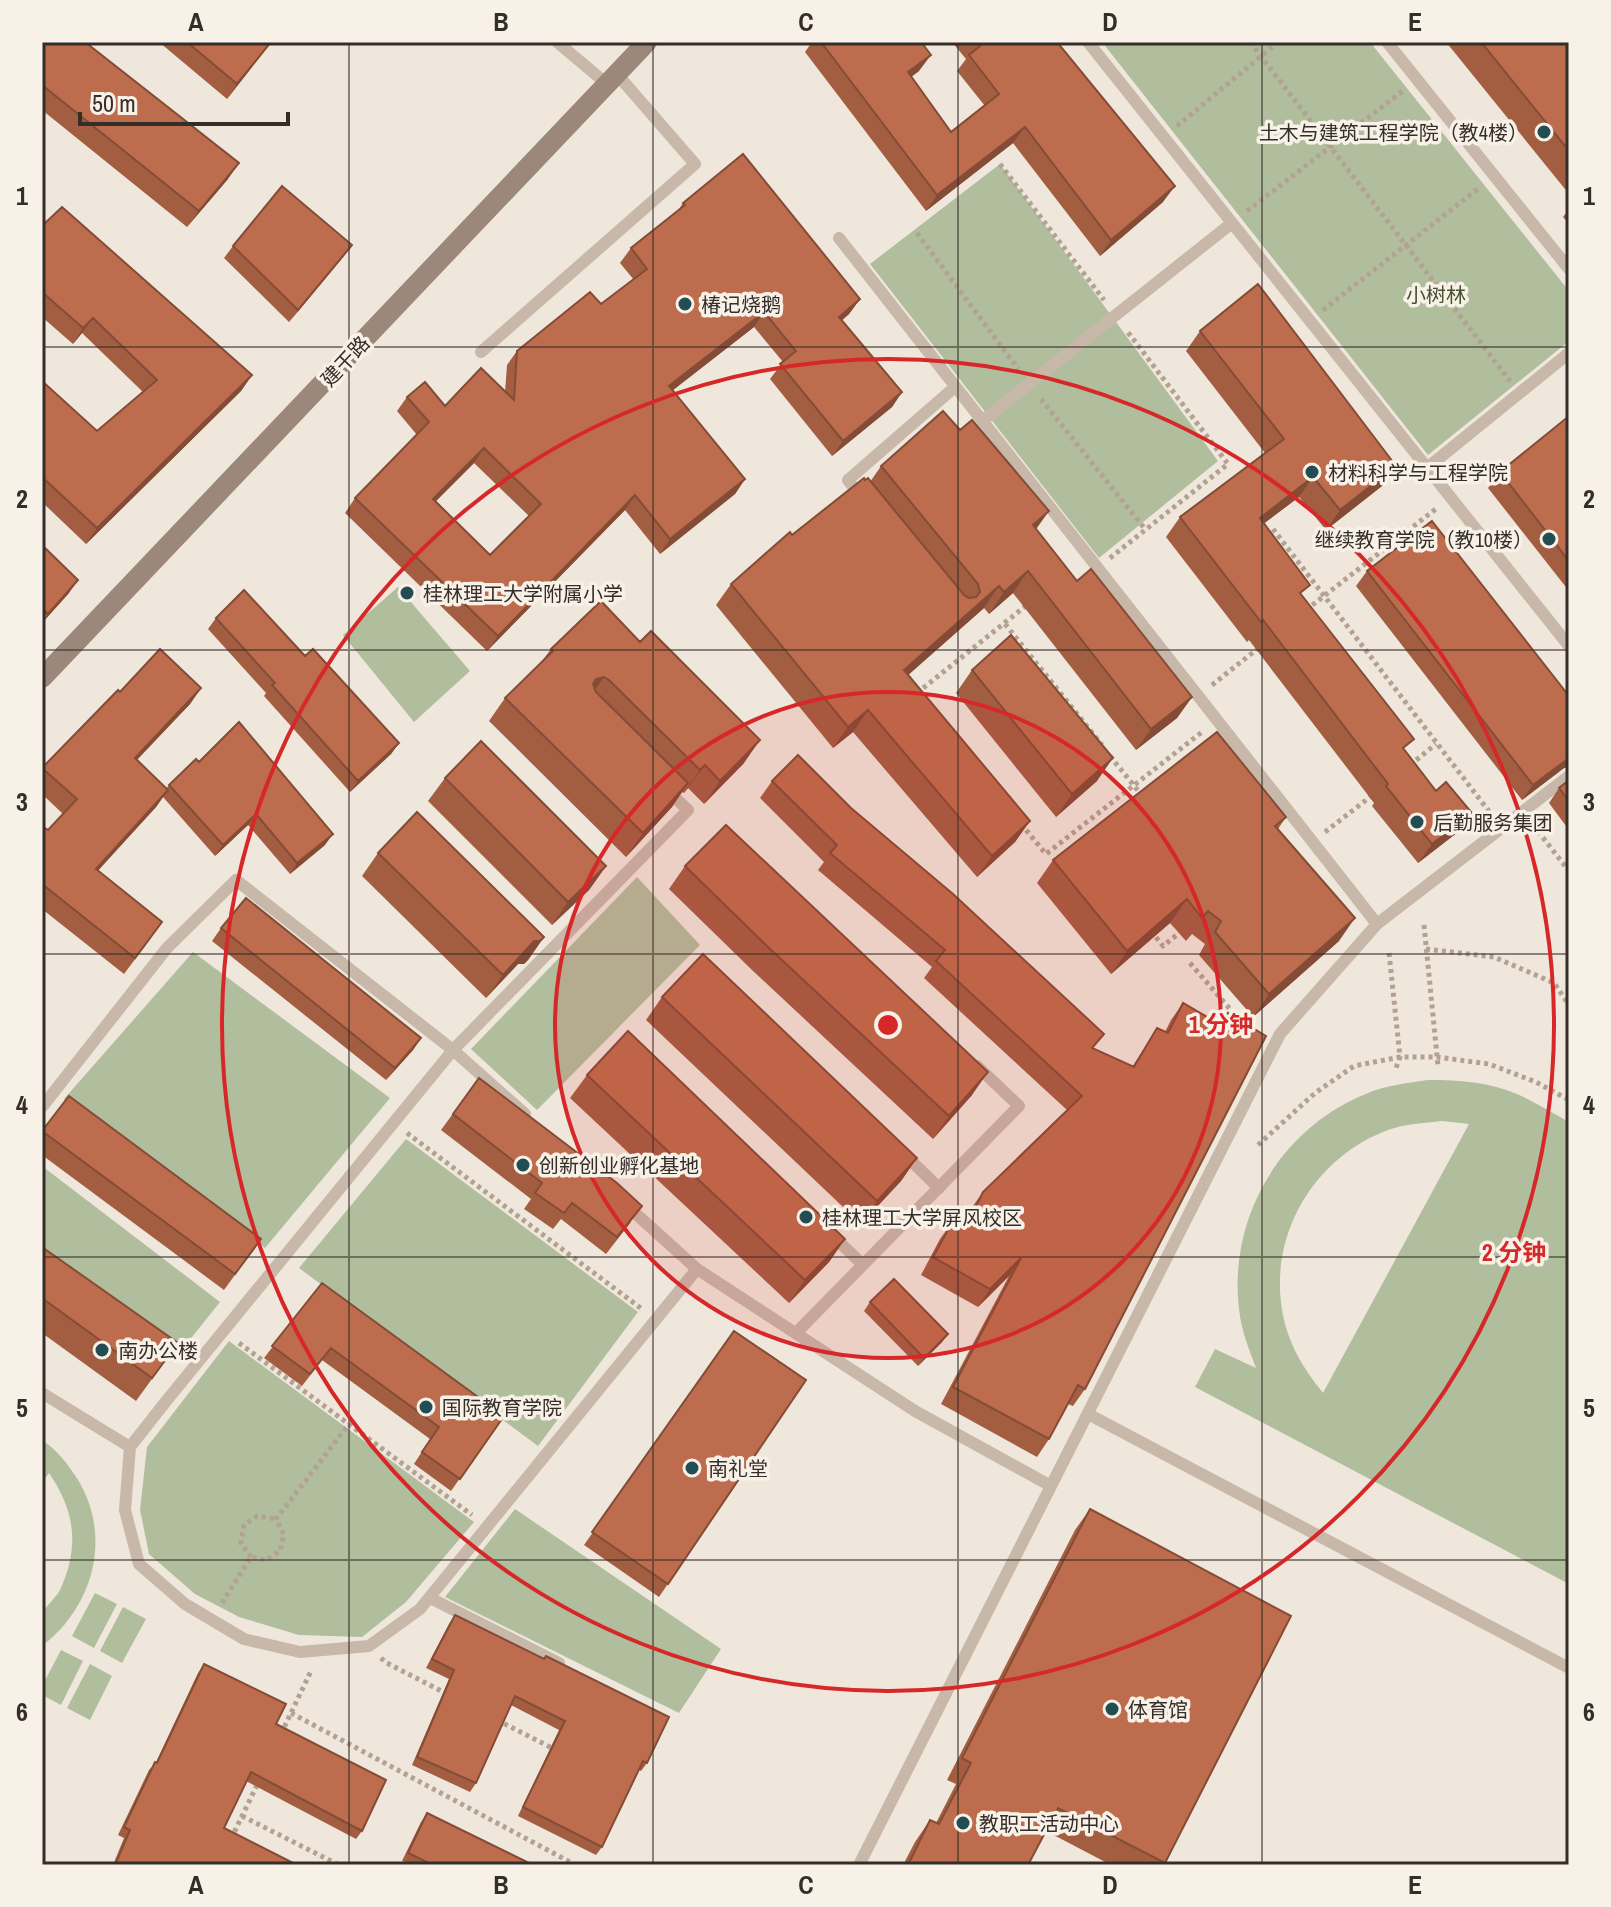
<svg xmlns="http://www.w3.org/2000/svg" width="1611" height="1907" font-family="'Archivo Narrow','Noto Sans SC',sans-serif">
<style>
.green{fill:#b1be9d;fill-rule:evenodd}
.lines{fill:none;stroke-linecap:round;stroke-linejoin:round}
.path{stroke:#b3a293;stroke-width:5;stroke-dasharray:4 4;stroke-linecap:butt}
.service{stroke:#c7b8a9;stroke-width:12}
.secondary{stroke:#9b887a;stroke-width:20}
.wall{fill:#a35e42;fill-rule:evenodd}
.shaded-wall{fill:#844c36}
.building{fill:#bd6d4d;stroke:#844c36;stroke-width:2;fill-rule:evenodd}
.grid{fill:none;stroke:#352d28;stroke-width:2;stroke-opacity:0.55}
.ring{fill:none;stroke:#d62828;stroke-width:4}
.poi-dot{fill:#214d53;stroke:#f8f1e8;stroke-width:3}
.labels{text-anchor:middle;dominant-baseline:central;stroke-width:7;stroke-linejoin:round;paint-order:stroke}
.poi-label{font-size:20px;fill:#352d28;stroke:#f8f1e8;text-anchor:start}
.park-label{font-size:20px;fill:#42512e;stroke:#f8f1e8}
.street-label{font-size:20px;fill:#352d28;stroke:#f8f1e8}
.centre{fill:#d62828;stroke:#f8f1e8;stroke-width:4}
.ring-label{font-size:24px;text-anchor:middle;font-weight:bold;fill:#d62828;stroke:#f8f1e8;stroke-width:7;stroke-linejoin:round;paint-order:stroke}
.neatline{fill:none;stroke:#352d28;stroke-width:3}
.grid-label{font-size:26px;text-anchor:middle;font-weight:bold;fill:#352d28}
</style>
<rect width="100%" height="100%" fill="#f0e7dc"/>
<path class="green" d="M1102,42H1370L1569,291V341L1428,455Z
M1000,164L1218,461L1099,558L870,264Z
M398,587L470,671L414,722L343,635Z
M637,877L700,945L537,1110L471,1049Z
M193,952L390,1098L265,1248L64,1099Z
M1428,1080C1459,1080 1489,1082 1517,1094C1535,1102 1552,1113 1569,1122V1584L1195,1387L1215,1349L1256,1368C1249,1349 1241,1330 1239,1309C1228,1217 1281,1127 1368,1093C1387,1085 1408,1083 1428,1080ZM1442,1121L1469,1124L1323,1393C1306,1372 1292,1350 1285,1324C1264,1243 1310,1159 1388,1130C1405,1124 1424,1123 1442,1121Z
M406,1139L638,1312L538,1446L299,1268Z
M42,1166L220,1302L172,1362L42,1268Z
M229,1341L474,1522L406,1602L362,1637L299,1635L239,1617L195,1594L149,1554L140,1510L147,1447Z
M42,1440C54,1448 64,1459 72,1471C114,1528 97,1604 42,1646C42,1637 39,1623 42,1615C45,1606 56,1598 60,1590C80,1547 75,1511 49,1473L42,1483Z
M515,1509L721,1649L679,1713L445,1597Z
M95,1593L117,1604L94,1648L72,1636Z
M123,1607L146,1619L122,1663L100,1651Z
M61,1650L83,1661L61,1705L42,1695V1686Z
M90,1664L112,1676L90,1720L67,1708Z"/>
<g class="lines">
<path class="path" d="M1250,42L1510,381
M1177,126L1278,42
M1000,164L1104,300
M1247,211L1404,90
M917,233L1018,369
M1323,310L1479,188
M1041,399L1145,529
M1273,529L1491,814
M1110,558L1228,464L1127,331
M1306,610L1437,508
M1005,624L1102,745
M1212,685L1261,646
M917,693L1028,604
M1110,756L1144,798
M1410,765L1436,744
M1021,824L1046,854L1202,732
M1533,825L1569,871
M1325,832L1374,794
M1424,925L1438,1066
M1151,931L1163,946L1184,929
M1426,949L1494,957L1554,983L1569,1005
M1389,953L1400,1057L1396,1068
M1190,963L1243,1024
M407,1133L642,1309
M1258,1145L1315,1093L1354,1066L1400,1057H1437L1489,1064L1536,1082L1569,1100
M239,1343L472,1515
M251,1557L241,1543L244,1525L257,1516L276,1519
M222,1603L251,1557L266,1560L280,1551L284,1535L276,1519L349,1424
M381,1658L385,1662L449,1695
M291,1713L570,1862
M497,1720L556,1750
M281,1734L311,1671
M242,1816L339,1865
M231,1839L258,1783"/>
<path class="service" d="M557,42L607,84
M1088,42L1569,646
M1387,42L1569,269
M839,238L1377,924
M481,352L695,164L616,73
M982,421L1232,223
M1427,468L1569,353
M862,498L848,480L955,387
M665,788L688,810L453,1050L167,1400L130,1447L125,1510L139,1564L185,1604L244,1639L300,1652L369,1646L420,1609L697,1269
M42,1107L167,948L236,880L453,1050L525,1114
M904,1154L939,1188
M625,1204L697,1269L915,1411L1051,1486
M831,1234L863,1265
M796,1333L1019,1106L977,1066
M42,1393L130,1447
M1088,1414L1569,1668
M430,1598L559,1663
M859,1865L1280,1034L1377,924L1569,776"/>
<path class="secondary" d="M42,678L647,42"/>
</g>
<path class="wall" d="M42,42L228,179L187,227L42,110Z
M159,42H271L227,99Z
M812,42H921L919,71L911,77L951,132L985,106L957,71L966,59L952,42H1057L1163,202L1100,256L1013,143L926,211L805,52Z
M1446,42H1569V194Z
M683,203L860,299L849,314L842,320L902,392L892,407L832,456L770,379L783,362L754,327L673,390L745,479L735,494L660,554L625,510L487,651L345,513L355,498L417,435L397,411L407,397L445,406L505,392L507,365L517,351L601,304L634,280L620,263L631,248L677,212ZM474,463L529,516L490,555L436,501Z
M1569,209V224L1563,217Z
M42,226L252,375L241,391L86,544L42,502V381L97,431L143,392L82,333L73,344L42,317Z
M233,246L343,257L289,322L224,258Z
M1200,331L1396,466L1382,486L1326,530L1299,497L1264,523L1302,596L1458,832L1418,863L1372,806L1374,803L1249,640L1247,642L1166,537L1180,517L1265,453L1186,351Z
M1569,416V591L1488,488L1500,472Z
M881,466L1036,529L1077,581L1192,697L1177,718L1136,750L1013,593L989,614L984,608L908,675L1030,821L1015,842L977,877L853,732L833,748L716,605L731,584L792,535L865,480L870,482Z
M42,545L69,593L42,623Z
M1367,571L1569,696V767L1564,768L1522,800L1356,586Z
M601,601L744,763L704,804L688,788L684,793L682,792L672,807L626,857L489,721L505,698L542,661L551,649Z
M216,618L305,656L399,743L391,754L350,792L264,696L266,693L208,629Z
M972,670L1097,781L1056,817L956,693Z
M201,688L190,704L137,760L166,789L169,785L199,762L325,845L290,874L248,825L215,856L163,797L156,807L98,870L151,938L124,974L42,909V826L48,830L63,814L42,794V769L118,690L120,692Z
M445,778L606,866L589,890L552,925L428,801Z
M1569,780V830L1549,803L1559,788Z
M772,781L1093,1049L1132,1067L1157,1028L1165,1032L1171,1020L1183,1003L1220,1024L1228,1013L1085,1389L1073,1406L1068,1404L1049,1439L1037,1457L941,1404L1009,1276L978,1307L921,1275L940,1239L953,1221L963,1226L970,1210L983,1192L1067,1110L924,978L932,967L818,870L824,862L760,798Z
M1286,817L1278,829L1339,941L1253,1017L1199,955L1205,944L1192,934L1186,941L1170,923L1111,974L1037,883L1053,860Z
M378,853L544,937L528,960L524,964H518L486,998L362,876Z
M685,866L972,1095L933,1139L752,970L669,889Z
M221,928L421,1038L413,1050L386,1080L212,941Z
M662,997L917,1158L901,1181L861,1224L646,1020Z
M587,1075L845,1239L829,1262L789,1303L570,1098Z
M479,1078L631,1222L606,1254L561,1219L553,1229L524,1209L531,1199L441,1130Z
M42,1130L261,1239L224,1290L42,1155Z
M42,1247L178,1343L136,1401L42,1333Z
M322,1283L504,1416L451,1491L414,1464L430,1439L322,1360L302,1386L264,1358Z
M870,1302L948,1334L942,1342L918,1366L864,1311Z
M734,1331L806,1380L659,1597L584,1545Z
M1090,1509L1291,1616L1164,1865H1111L1046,1831L1028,1865H903L915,1842L930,1820L936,1823L956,1784L947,1780L1075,1530Z
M455,1615L647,1763L641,1771L639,1770L602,1847L596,1855L518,1816L559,1730L511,1705L476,1783L470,1792L412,1765L449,1679L426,1668L449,1624Z
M204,1664L276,1724L362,1831L356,1839L246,1781L224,1828L297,1865H113L124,1838L118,1835L149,1770L156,1762L198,1673Z
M427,1813L533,1865H411L402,1861L421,1822Z"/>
<path class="shaded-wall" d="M271,42L263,53L227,99L237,84Z
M931,55L919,71L896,88L908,72Z
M1025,127L1013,143L926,211L937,195Z
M239,163L228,179L187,227L199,211Z
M1175,186L1163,202L1100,256L1111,240Z
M352,245L343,257L289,322L298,310Z
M860,299L849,314L829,332L839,317Z
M764,312L754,327L659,401L669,386Z
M93,318L82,333L73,344L83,328Z
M252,375L241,391L86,544L97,528Z
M902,392L892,407L832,456L843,441Z
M484,448L474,463L423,514L433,499Z
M1396,466L1382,486L1326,530L1340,510Z
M1313,477L1299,497L1246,537L1260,518Z
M745,479L735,494L660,554L670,539Z
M635,495L625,510L487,651L498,636Z
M1049,511L1034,532L1033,525Z
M1028,571L1013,593L989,614L1004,592Z
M78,580L69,593L42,623L48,614Z
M999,586L984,608L889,692L904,670Z
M604,677L588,700L580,702L596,679Z
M201,688L190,704L123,774L135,758Z
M1192,697L1177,718L1136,750L1151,729Z
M868,710L853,732L833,748L848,727Z
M760,740L744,763L704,804L720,781Z
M399,743L391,754L350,792L358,781Z
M1113,758L1097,781L1056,817L1072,794Z
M1569,758V767L1564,768L1522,800L1533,785Z
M705,765L688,788L684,793L700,770Z
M688,783L672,807L626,857L643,833Z
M168,790L156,807L85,885L96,869Z
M1472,813L1458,832L1418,863L1432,844Z
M256,814L248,825L215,856L223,845Z
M1030,821L1015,842L977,877L992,856Z
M333,834L325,845L290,874L297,863Z
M606,866L589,890L552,925L568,902Z
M1187,899L1170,923L1111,974L1127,951Z
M1355,918L1339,941L1253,1017L1269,994Z
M544,937L528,960L524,964H518L486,998L503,975L534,941Z
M421,1038L413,1050L386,1080L395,1068Z
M988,1072L972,1095L933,1139L949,1116Z
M917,1158L901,1181L861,1224L877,1201Z
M845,1239L829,1262L789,1303L805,1280Z
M1021,1258L1009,1276L978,1307L990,1289Z
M948,1334L942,1342L918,1366L924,1358Z"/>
<path class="building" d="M42,42H85L239,163L199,211L42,85Z
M187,42H271L237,84Z
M821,42H921L931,55L908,72L951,132L999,94L969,55L980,46L977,42H1057L1175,186L1111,240L1025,127L937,195Z
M1481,42H1569V151Z
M743,154L860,299L839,317L902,392L843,441L780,364L796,351L764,312L669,386L745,479L670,539L635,495L498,636L355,498L429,422L407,397L425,382L445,406L481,368L514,400L517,351L590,292L601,304L647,269L631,248L685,205L683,203ZM484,448L541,504L490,555L433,499Z
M282,186L352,245L298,310L233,246Z
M62,207L252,375L97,528L42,477V381L97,431L157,380L93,318L83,328L42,292V226Z
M1258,284L1396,466L1340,510L1313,477L1260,518L1310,585L1300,593L1414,739L1403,748L1436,791L1446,782L1472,813L1432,844L1386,786L1388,784L1263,620L1261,622L1180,517L1284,439L1200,331Z
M943,411L960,430L972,420L1049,511L1033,525L1077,581L1091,569L1192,697L1151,729L1028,571L1004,592L999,586L904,670L1030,821L992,856L868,710L848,727L731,584L790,532L792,535L864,478L865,480L868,478L964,595L969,598L976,597L980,592L978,584L881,466Z
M1569,416V561L1500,472Z
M1432,521L1569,696V758L1533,785L1367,571Z
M42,545L78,580L48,614L42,608Z
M244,590L305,656L313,649L399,743L358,781L272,685L275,683L216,618Z
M601,601L640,642L651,631L760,740L720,781L705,765L700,770L609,680L604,677L596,679L593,684L596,692L688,783L643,833L505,698L553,651L551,649Z
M1011,635L1113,758L1072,794L972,670Z
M160,649L201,688L135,758L168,790L96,869L162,922L135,958L42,884V826L48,830L77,799L42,768L118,690L120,692Z
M239,722L333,834L297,863L256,814L223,845L169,785L196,759L199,762Z
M1217,732L1286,817L1275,826L1355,918L1269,994L1215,932L1221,921L1208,911L1202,918L1187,899L1127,951L1053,860Z
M481,741L606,866L568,902L445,778Z
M798,755L851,808L953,894L1104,1034L1092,1048L1134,1067L1157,1028L1168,1033L1183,1003L1221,1025L1228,1013L1266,1036L1085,1389L1078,1385L1049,1439L953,1387L1021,1258L990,1289L933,1257L953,1221L966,1227L983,1192L1082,1096L936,961L945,950L830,853L837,845L772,781Z
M1569,780V801L1559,788Z
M417,812L544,937L540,941H534L503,975L378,853Z
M726,825L988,1072L949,1116L768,947L685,866Z
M246,898L421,1038L395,1068L221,928Z
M703,954L917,1158L877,1201L662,997Z
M628,1031L845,1239L805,1280L587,1075Z
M479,1078L617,1183L642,1206L617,1237L572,1203L564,1213L535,1193L542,1183L453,1114Z
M69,1096L261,1239L235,1274L42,1131Z
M42,1247L178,1343L152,1378L42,1298Z
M894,1279L948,1334L924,1358L870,1302Z
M322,1283L504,1416L460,1479L422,1452L439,1427L331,1348L310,1374L272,1346Z
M734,1331L806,1380L668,1584L592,1532Z
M1090,1509L1291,1616L1165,1863L1058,1808L1028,1865H908L930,1820L939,1824L971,1763L962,1758Z
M455,1615L544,1659L546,1656L669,1717L647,1763L643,1761L602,1847L523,1807L565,1721L515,1696L476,1783L417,1757L454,1670L432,1659Z
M204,1664L286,1704L276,1724L386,1780L362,1831L251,1772L224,1828L297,1865H115L130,1830L124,1827L155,1762L157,1763Z
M427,1813L533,1865H433L408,1853Z"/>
<path class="grid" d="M349,42V1865M653,42V1865M958,42V1865M1262,42V1865M42,347H1569M42,650H1569M42,954H1569M42,1257H1569M42,1560H1569"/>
<circle cx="888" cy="1025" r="333" fill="#d62828" fill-opacity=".12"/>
<g class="ring">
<circle cx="888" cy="1025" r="333"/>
<circle cx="888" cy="1025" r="666"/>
</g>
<g class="poi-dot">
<circle cx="1544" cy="132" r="8"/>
<circle cx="685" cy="304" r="8"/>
<circle cx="1312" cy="472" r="8"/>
<circle cx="1549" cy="539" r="8"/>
<circle cx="407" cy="593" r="8"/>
<circle cx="1417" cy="822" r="8"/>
<circle cx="523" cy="1165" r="8"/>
<circle cx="806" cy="1217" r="8"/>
<circle cx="102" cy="1350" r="8"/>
<circle cx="426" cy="1407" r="8"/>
<circle cx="692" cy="1468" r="8"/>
<circle cx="1112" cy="1709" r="8"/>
<circle cx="963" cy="1823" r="8"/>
</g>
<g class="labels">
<g class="poi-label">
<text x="1528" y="132" text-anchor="end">土木与建筑工程学院（教4楼）</text>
<text x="701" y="304">椿记烧鹅</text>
<text x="1328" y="472">材料科学与工程学院</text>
<text x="1533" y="539" text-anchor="end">继续教育学院（教10楼）</text>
<text x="423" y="593">桂林理工大学附属小学</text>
<text x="1433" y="822">后勤服务集团</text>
<text x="539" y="1165">创新创业孵化基地</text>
<text x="822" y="1217">桂林理工大学屏风校区</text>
<text x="118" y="1350">南办公楼</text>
<text x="442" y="1407">国际教育学院</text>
<text x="708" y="1468">南礼堂</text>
<text x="1128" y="1709">体育馆</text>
<text x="979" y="1823">教职工活动中心</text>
</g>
<g class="park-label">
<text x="1436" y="294">小树林</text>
</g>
<g class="street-label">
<text transform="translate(345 361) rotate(-47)">建干路</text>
</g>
</g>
<circle cx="888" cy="1025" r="12" class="centre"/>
<g class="ring-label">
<text x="1221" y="1033">1 分钟</text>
<text x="1514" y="1261">2 分钟</text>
</g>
<rect width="1611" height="1907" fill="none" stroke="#f8f1e8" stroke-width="88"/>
<path d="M80 112v12h208v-12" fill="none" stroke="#352d28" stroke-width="4"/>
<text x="92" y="112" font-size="24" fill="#352d28" stroke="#f8f1e8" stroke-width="6" paint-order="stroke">50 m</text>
<rect x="44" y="44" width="1523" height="1819" class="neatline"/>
<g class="grid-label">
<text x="196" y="31">A</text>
<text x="501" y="31">B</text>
<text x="806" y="31">C</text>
<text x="1110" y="31">D</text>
<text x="1415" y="31">E</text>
<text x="22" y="205">1</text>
<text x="1589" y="205">1</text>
<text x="22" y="508">2</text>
<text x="1589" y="508">2</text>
<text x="22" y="811">3</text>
<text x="1589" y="811">3</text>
<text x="22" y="1114">4</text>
<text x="1589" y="1114">4</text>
<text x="22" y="1417">5</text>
<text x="1589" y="1417">5</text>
<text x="22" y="1721">6</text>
<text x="1589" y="1721">6</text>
<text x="196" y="1894">A</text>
<text x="501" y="1894">B</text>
<text x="806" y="1894">C</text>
<text x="1110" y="1894">D</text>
<text x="1415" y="1894">E</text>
</g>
</svg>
